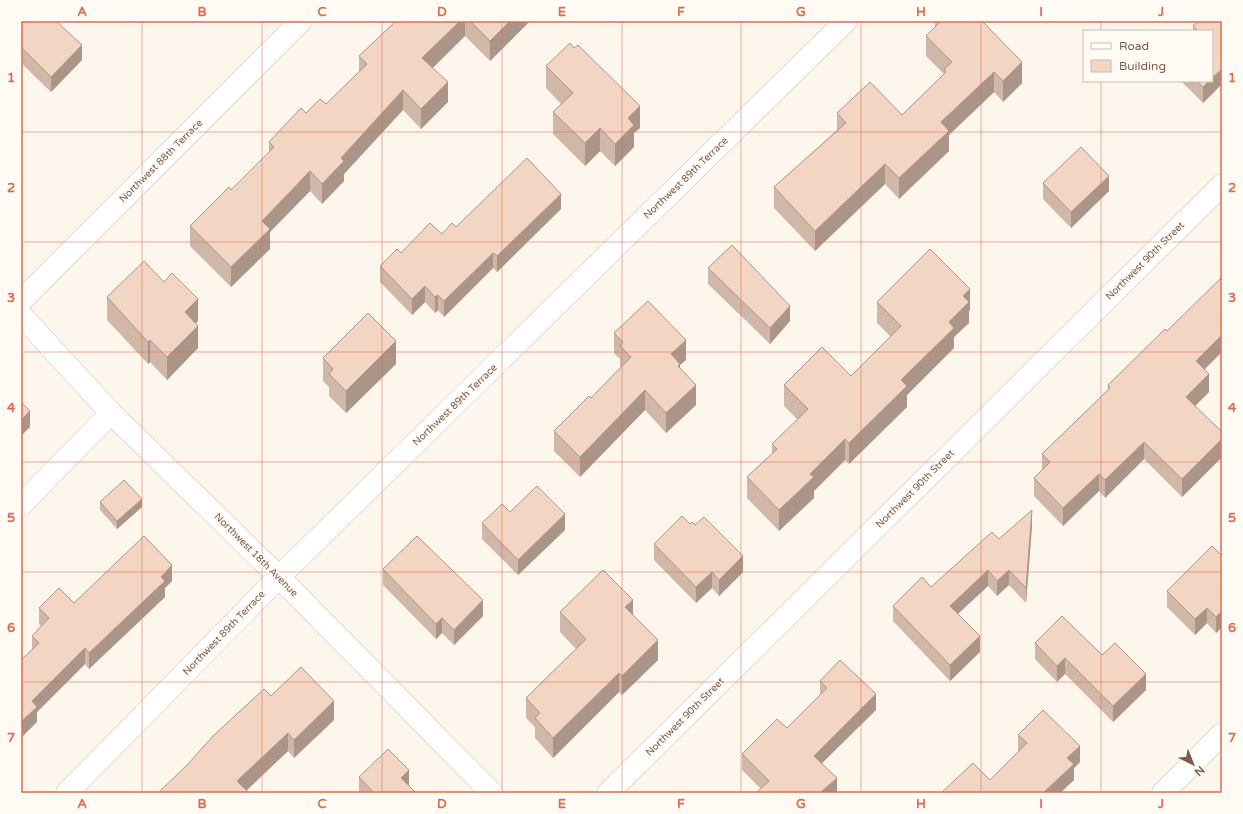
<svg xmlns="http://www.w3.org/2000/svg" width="1243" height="814" font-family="'Varela Round',sans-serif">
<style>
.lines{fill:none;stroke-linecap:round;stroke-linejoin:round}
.street-casing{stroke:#d1beb0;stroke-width:23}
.street{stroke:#fff;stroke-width:22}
.wall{fill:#d1b7a8}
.shaded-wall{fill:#aa9588}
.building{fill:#f3d5c3;stroke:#aa9588}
.grid{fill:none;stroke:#dc6d51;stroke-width:1;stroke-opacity:0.55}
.labels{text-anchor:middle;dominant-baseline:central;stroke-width:4;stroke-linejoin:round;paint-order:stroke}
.street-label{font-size:10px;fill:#7a5c4d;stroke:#fffaf3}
.neatline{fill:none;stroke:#dc6d51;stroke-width:1.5}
.grid-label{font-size:13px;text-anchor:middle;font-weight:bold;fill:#dc6d51}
</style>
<rect width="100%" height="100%" fill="#fdf6ec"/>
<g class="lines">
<g class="street-casing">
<path id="street" d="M21,301L301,21
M21,315L111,413L279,577L492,793
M21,505L111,413
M67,793L279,577L846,21
M608,793L1222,185
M1163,793L1222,734"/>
</g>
<use href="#street" class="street"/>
</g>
<path class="wall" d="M21,21L82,60L51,92L21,63Z
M396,21H530L490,61L465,36L433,68L448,102L421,129L403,110L344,174V181L322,204L310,191L270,232V249L231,287L190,246V226L231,190L269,152V142L306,113L326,104L359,72V56Z
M935,21H982L1022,83L1003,102L994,92L949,135V151L899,199L885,184L815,251L774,208V187L837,130V113L902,115L944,74L926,56V36L935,27Z
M1222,21V84L1203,103L1181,81H1212V31H1193V26Z
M546,66L640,128L634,133V147L615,166L600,151L585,166L553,134V112L561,104L546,88Z
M1043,183L1109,191L1071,228L1043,199Z
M561,209L497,272L493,268L444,317L438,310L435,313L425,302L412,315L380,282V266L401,253L442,234L456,227Z
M708,268L790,321L770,344L708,284Z
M107,297L198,321L196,323L198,348L167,380L150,362L148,364L107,320Z
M877,302L970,310L969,311V323L954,337V348L907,395V407L849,464L845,460L814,491V498L779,531L747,498V477L772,454V444L798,420L784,406V385L851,376L891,337L877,323Z
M614,333L686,360L680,365V368L696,405L666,433L645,410L580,477L554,451V431L591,398L621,367L620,366V359L614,353Z
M323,358L396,364L346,413L329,396V387L323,381Z
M1204,370L1209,392L1195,406L1222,432V457L1182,497L1144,459L1105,498L1099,491L1063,526L1034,496V478L1042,470V454L1108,390V385Z
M100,502L142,507L117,529L100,510Z
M510,512L565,530L518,575L482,539V523Z
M690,524L743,572L719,596L712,588L696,603L654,560V544Z
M1032,526L1026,603L1009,585L997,596L988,586L958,614L980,652L950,681L893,621V606L931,587L999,539Z
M1222,556V627L1216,633L1207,623L1195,635L1167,607V591Z
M383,569L483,616L454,645L442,633L436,639L383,585Z
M172,581L165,588V597L89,669L85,664L37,712V722L32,649V636L41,626L39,624V608L74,603Z
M560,612L633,615L658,660L622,695L619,692L553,758L535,738V727L526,718V698L576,649L560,632Z
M1035,643L1102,655L1146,690L1113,722L1065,674L1057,682L1035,659Z
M820,681L876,710L822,763L837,793L761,789L742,770V754L787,728L820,695Z
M271,696L334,720L294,758L288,751L246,790L158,793Z
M1018,735L1080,762L1074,768V780L1060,793H941L990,780L1019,751H1018Z
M359,777L409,786L416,793H359Z"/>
<path class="shaded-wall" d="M460,21H465V36L422,78V58Z
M510,21H530L490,61V41Z
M82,45V60L51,92V77Z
M1022,62V83L1003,102V81Z
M1222,69V84L1203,103V87L1209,81H1212V78Z
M994,72V92L949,135V151L899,199V178L941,122Z
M448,82V102L421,129V109Z
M403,90V110L344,174V181L322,204V184L341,158Z
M640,106V128L634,133V147L615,166V144L628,118Z
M600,128V151L585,166V143Z
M885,164V184L815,251V231Z
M310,171V191L270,232V249L231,287V267L262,221Z
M1109,176V191L1071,228V212Z
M561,194V209L497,272V256Z
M493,253V268L444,317V301Z
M425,286V302L412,315V299Z
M970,289V310L969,311V323L954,337V348L907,395V407L849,464V443L949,322L963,296Z
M438,295V310L435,313V297Z
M198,299V321L185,334V312Z
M790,306V321L770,344V328Z
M198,326V348L167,380V357Z
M1222,335V352L1196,378V361Z
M150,340V362L148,364V342Z
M686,340V360L680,365V383L671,354Z
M396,341V364L346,413V391Z
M1209,374V392L1186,415V397Z
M696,385V405L666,433V413Z
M645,390V410L580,477V457Z
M30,411V427L21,436V420Z
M845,439V460L814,491V498L779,531V510L810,474Z
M1222,439V457L1182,497V479Z
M1144,442V459L1105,498V480Z
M1099,474V491L1063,526V508Z
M142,499V507L117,529V521Z
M1032,510V526L1026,603V588Z
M565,514V530L518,575V560Z
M743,556V572L719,596V580Z
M172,565V581L165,588V597L89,669V653Z
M988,570V586L950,621V606Z
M1009,570V585L997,596V581Z
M712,572V588L696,603V587Z
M483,600V616L454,645V630Z
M633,600V620L625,607Z
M1207,608V623L1195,635V619Z
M1222,611V627L1216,633V617Z
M442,618V633L436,639V624Z
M980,636V652L950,681V665Z
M658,640V660L622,695V676Z
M85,648V664L37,712V722L21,738V722L32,701Z
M1065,658V674L1057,682V666Z
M619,673V692L553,758V738Z
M1146,674V690L1113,722V706Z
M876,694V710L814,771V756Z
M334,701V720L294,758V740Z
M288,733V751L244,793L237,781Z
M1080,746V762L1074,768V780L1060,793H1043L1067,758Z
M409,770V792L401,778Z
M837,778V793H821V792Z"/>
<path class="building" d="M21,21H56L82,45L51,77L21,47Z
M396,21H460L422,58L448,82L421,109L403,90L341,158L344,161L322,184L310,171L262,221L270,229L231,267L190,226L229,187L231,190L274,147L269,142L301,108L306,113L320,99L326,104L367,64L359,56Z
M470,21H510L490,41Z
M941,21H982L1022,62L1003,81L994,72L941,122L949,131L899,178L885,164L815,231L774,187L846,123L837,113L870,82L902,115L946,72L944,69L952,62L926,36Z
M1199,21H1222V69L1212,78V31H1198L1193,26Z
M570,43L574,48L578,45L640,106L628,118L634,125L615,144L600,128L585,143L553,112L573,93L546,66Z
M1197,81H1209L1203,87Z
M1081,147L1109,176L1071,212L1043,183Z
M527,158L561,194L497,256L493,253L444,301L438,295L435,297L425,286L412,299L380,266L397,249L401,253L430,223L442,234L452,223L456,227Z
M732,245L790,306L770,328L708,268Z
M930,249L970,289L963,296L969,302L949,322L954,328L901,380L907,386L849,443L845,439L810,474L814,477L779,510L747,477L777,449L772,444L808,409L784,385L822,347L851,376L901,326L877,302Z
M144,261L164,282L172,273L198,299L185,312L198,326L167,357L150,340L148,342L107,297Z
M1222,277V335L1196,361L1209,374L1186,397L1222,432V439L1182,479L1144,442L1105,480L1099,474L1063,508L1034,478L1050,462L1042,454L1110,388L1108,385L1165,329L1167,331Z
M648,301L686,340L671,354L680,364L678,366L696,385L666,413L645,390L580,457L554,431L589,396L591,398L631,357L620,346L623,342L614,333Z
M368,313L396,341L346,391L329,374L333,369L323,358Z
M21,402L30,411L21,420Z
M124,480L142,499L117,521L100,502Z
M537,486L565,514L518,560L482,523L502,504L510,512Z
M1032,510L1026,588L1009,570L997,581L988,570L950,606L980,636L950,665L893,606L922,577L931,587L992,532L999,539Z
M682,516L690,524L692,522L695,525L704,517L743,556L719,580L712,572L696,587L654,544Z
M144,536L172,565L161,577L165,581L89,653L85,648L32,701L37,707L21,722V660L39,643L32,636L49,618L39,608L59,588L74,603Z
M417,536L483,600L454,630L442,618L436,624L383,569Z
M1212,546L1222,556V611L1216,617L1207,608L1195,619L1167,591Z
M603,570L633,600L625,607L658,640L622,676L619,673L553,738L535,718L540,713L526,698L586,639L560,612Z
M1062,616L1102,655L1115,643L1146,674L1113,706L1065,658L1057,666L1035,643Z
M840,660L876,694L814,756L837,778L821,792L822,793H756L769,781L742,754L777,719L787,728L827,688L820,681Z
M301,667L334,701L294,740L288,733L237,781L249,793H158L188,764L213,736L264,689L271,696Z
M1043,710L1080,746L1067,758L1074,764L1043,793H941L973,763L990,780L1027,743L1018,735Z
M388,749L409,770L401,778L416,793H374L359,777Z"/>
<path class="grid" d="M142,21V793M262,21V793M382,21V793M502,21V793M622,21V793M741,21V793M861,21V793M981,21V793M1101,21V31M1101,81V793M21,132H1222M21,242H1222M21,352H1222M21,462H1222M21,572H1222M21,682H1222"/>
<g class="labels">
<g class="street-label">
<text transform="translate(161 161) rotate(-45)">Northwest 88th Terrace</text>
<text transform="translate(686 178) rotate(-44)">Northwest 89th Terrace</text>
<text transform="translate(1145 261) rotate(-45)">Northwest 90th Street</text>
<text transform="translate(455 405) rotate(-44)">Northwest 89th Terrace</text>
<text transform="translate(915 489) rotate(-45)">Northwest 90th Street</text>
<text transform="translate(256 555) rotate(45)">Northwest 18th Avenue</text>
<text transform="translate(224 633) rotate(-46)">Northwest 89th Terrace</text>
<text transform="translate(685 717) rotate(-45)">Northwest 90th Street</text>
</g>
</g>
<rect width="1243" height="814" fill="none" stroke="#fffaf3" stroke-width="44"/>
<rect x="1083" y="30" width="130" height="52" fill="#fffaf3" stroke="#cabbb1"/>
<rect x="1091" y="43" width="20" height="6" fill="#ffffff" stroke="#cabbb1"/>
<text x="1119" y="50" font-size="12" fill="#7a5c4d">Road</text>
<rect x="1091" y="60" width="20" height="12" fill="#f3d5c3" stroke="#cabbb1"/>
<text x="1119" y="70" font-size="12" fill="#7a5c4d">Building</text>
<g transform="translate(1193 764) rotate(137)" stroke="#fffaf3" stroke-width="3" paint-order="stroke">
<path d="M0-3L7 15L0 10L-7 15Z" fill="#7a5c4d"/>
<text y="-6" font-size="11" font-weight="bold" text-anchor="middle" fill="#7a5c4d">N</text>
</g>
<rect x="22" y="22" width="1199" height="770" class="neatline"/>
<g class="grid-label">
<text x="82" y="16">A</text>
<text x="202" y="16">B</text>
<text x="322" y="16">C</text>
<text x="442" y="16">D</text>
<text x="562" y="16">E</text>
<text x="681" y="16">F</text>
<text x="801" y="16">G</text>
<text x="921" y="16">H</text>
<text x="1041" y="16">I</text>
<text x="1161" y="16">J</text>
<text x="11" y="82">1</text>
<text x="1232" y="82">1</text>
<text x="11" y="192">2</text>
<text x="1232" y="192">2</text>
<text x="11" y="302">3</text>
<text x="1232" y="302">3</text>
<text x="11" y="412">4</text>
<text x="1232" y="412">4</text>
<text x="11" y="522">5</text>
<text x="1232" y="522">5</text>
<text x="11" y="632">6</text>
<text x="1232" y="632">6</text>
<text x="11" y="742">7</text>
<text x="1232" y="742">7</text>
<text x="82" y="808">A</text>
<text x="202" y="808">B</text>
<text x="322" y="808">C</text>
<text x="442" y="808">D</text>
<text x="562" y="808">E</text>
<text x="681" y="808">F</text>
<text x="801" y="808">G</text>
<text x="921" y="808">H</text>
<text x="1041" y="808">I</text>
<text x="1161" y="808">J</text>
</g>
</svg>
